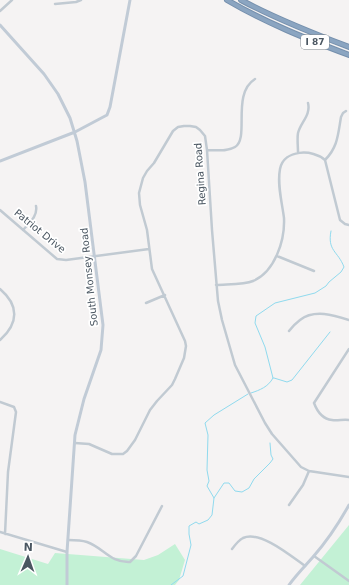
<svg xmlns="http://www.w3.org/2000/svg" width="349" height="585" font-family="'DejaVu Sans',sans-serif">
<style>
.green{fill:#c3f1d5}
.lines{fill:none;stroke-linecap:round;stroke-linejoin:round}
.stream{stroke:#90daee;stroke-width:1}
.highway-casing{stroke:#7690ad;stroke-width:6}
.street{stroke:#c1cad2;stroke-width:2.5}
.secondary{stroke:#c1cbd6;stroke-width:3}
.highway{stroke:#8ba5c1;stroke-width:4}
.labels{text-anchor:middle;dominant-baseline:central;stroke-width:3.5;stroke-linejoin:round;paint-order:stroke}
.shield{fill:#fff;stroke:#808990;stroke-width:1}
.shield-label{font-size:9px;font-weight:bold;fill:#4a5661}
.street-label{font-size:10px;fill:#4a5661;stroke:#fff}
</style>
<rect width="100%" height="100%" fill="#f5f3f3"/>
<path class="green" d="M349,525V585H300Z
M175,544L185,560L179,580L175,585H0V549L48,564L55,553L144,560L158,555Z"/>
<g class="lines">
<path class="stream" d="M273,378H274L287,382L292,380L330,332
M251,393C260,390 268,387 273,378L265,347L255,323L256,316L275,303L315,293L326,286L329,282L341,272L344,267C338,251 327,251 331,231
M214,498L224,483H229L235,491L242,492L249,488L254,479L270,463L273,459L271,455L270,443
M171,585L183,576L191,545L189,534V526L196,522L199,524L208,520L212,515L214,498L207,486L209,481L207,470L208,435L205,423L214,415L248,394"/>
<g class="highway-casing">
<path id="highway" d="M227,0C266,23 307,39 349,55
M241,0C276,19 312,33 349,47"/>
</g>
<path class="street" d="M55,4L76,2L81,0
M0,11L12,0
M207,150C216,150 227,152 235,147C250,138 231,94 255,79
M298,153C298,146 297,139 298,133C301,122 311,115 308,103
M325,160C338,147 338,134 341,117L343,113L346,111
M0,210L57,259L66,260L149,249
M23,230C29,223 38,216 36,206
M277,256L314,271
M216,285C226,284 244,285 253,281C275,272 285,240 284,218C282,202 277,185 280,169C284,149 313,149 325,160L340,220L345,224L349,225
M0,289C19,305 19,323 0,340
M146,303L165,295
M289,331C292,327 296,323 300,320C314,309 334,315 349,320
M349,349L314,403C317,411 323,419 332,420C338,421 343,419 349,420
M0,402L14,407L16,412L8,472L5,534
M75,443L89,444L112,454H123L127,451L135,440L150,410L157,401L172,385L175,379L184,358L186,346L185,341L152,269L147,230L140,205L139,193L143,178L147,171L154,163L173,131L178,127L184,126H190L196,127L200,130L205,136L207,150L212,230L218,301L222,320L235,365L265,423L272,434L301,467L309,471L349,477
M289,505L303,485L309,471
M0,532L67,552
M68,540C74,540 81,540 87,542C104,548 110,563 130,562L136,556L162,506
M232,549C235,545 239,540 243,538C260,530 291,556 305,566
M314,556L349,581"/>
<path class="secondary" d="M0,25L44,74L58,94L70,118L77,141L85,182L103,325L101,350L84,399L75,435L67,552V585
M0,161L75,132L107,115L110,107L130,0
M289,585C296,575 305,566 313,557C327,541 339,523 349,505"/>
<use href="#highway" class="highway"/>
</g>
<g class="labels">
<rect class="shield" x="301" y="35" width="28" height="14" rx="3"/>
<g class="shield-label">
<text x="315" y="42">I 87</text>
</g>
<g class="street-label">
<text transform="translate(200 174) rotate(-94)">Regina Road</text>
<text transform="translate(40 231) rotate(39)">Patriot Drive</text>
<text transform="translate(89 277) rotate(-96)">South Monsey Road</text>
</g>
</g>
<g transform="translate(28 557) rotate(2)" stroke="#ffffff" stroke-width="3" paint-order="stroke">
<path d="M0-3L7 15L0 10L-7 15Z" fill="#4a5661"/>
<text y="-6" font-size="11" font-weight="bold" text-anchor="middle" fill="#4a5661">N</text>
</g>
</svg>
